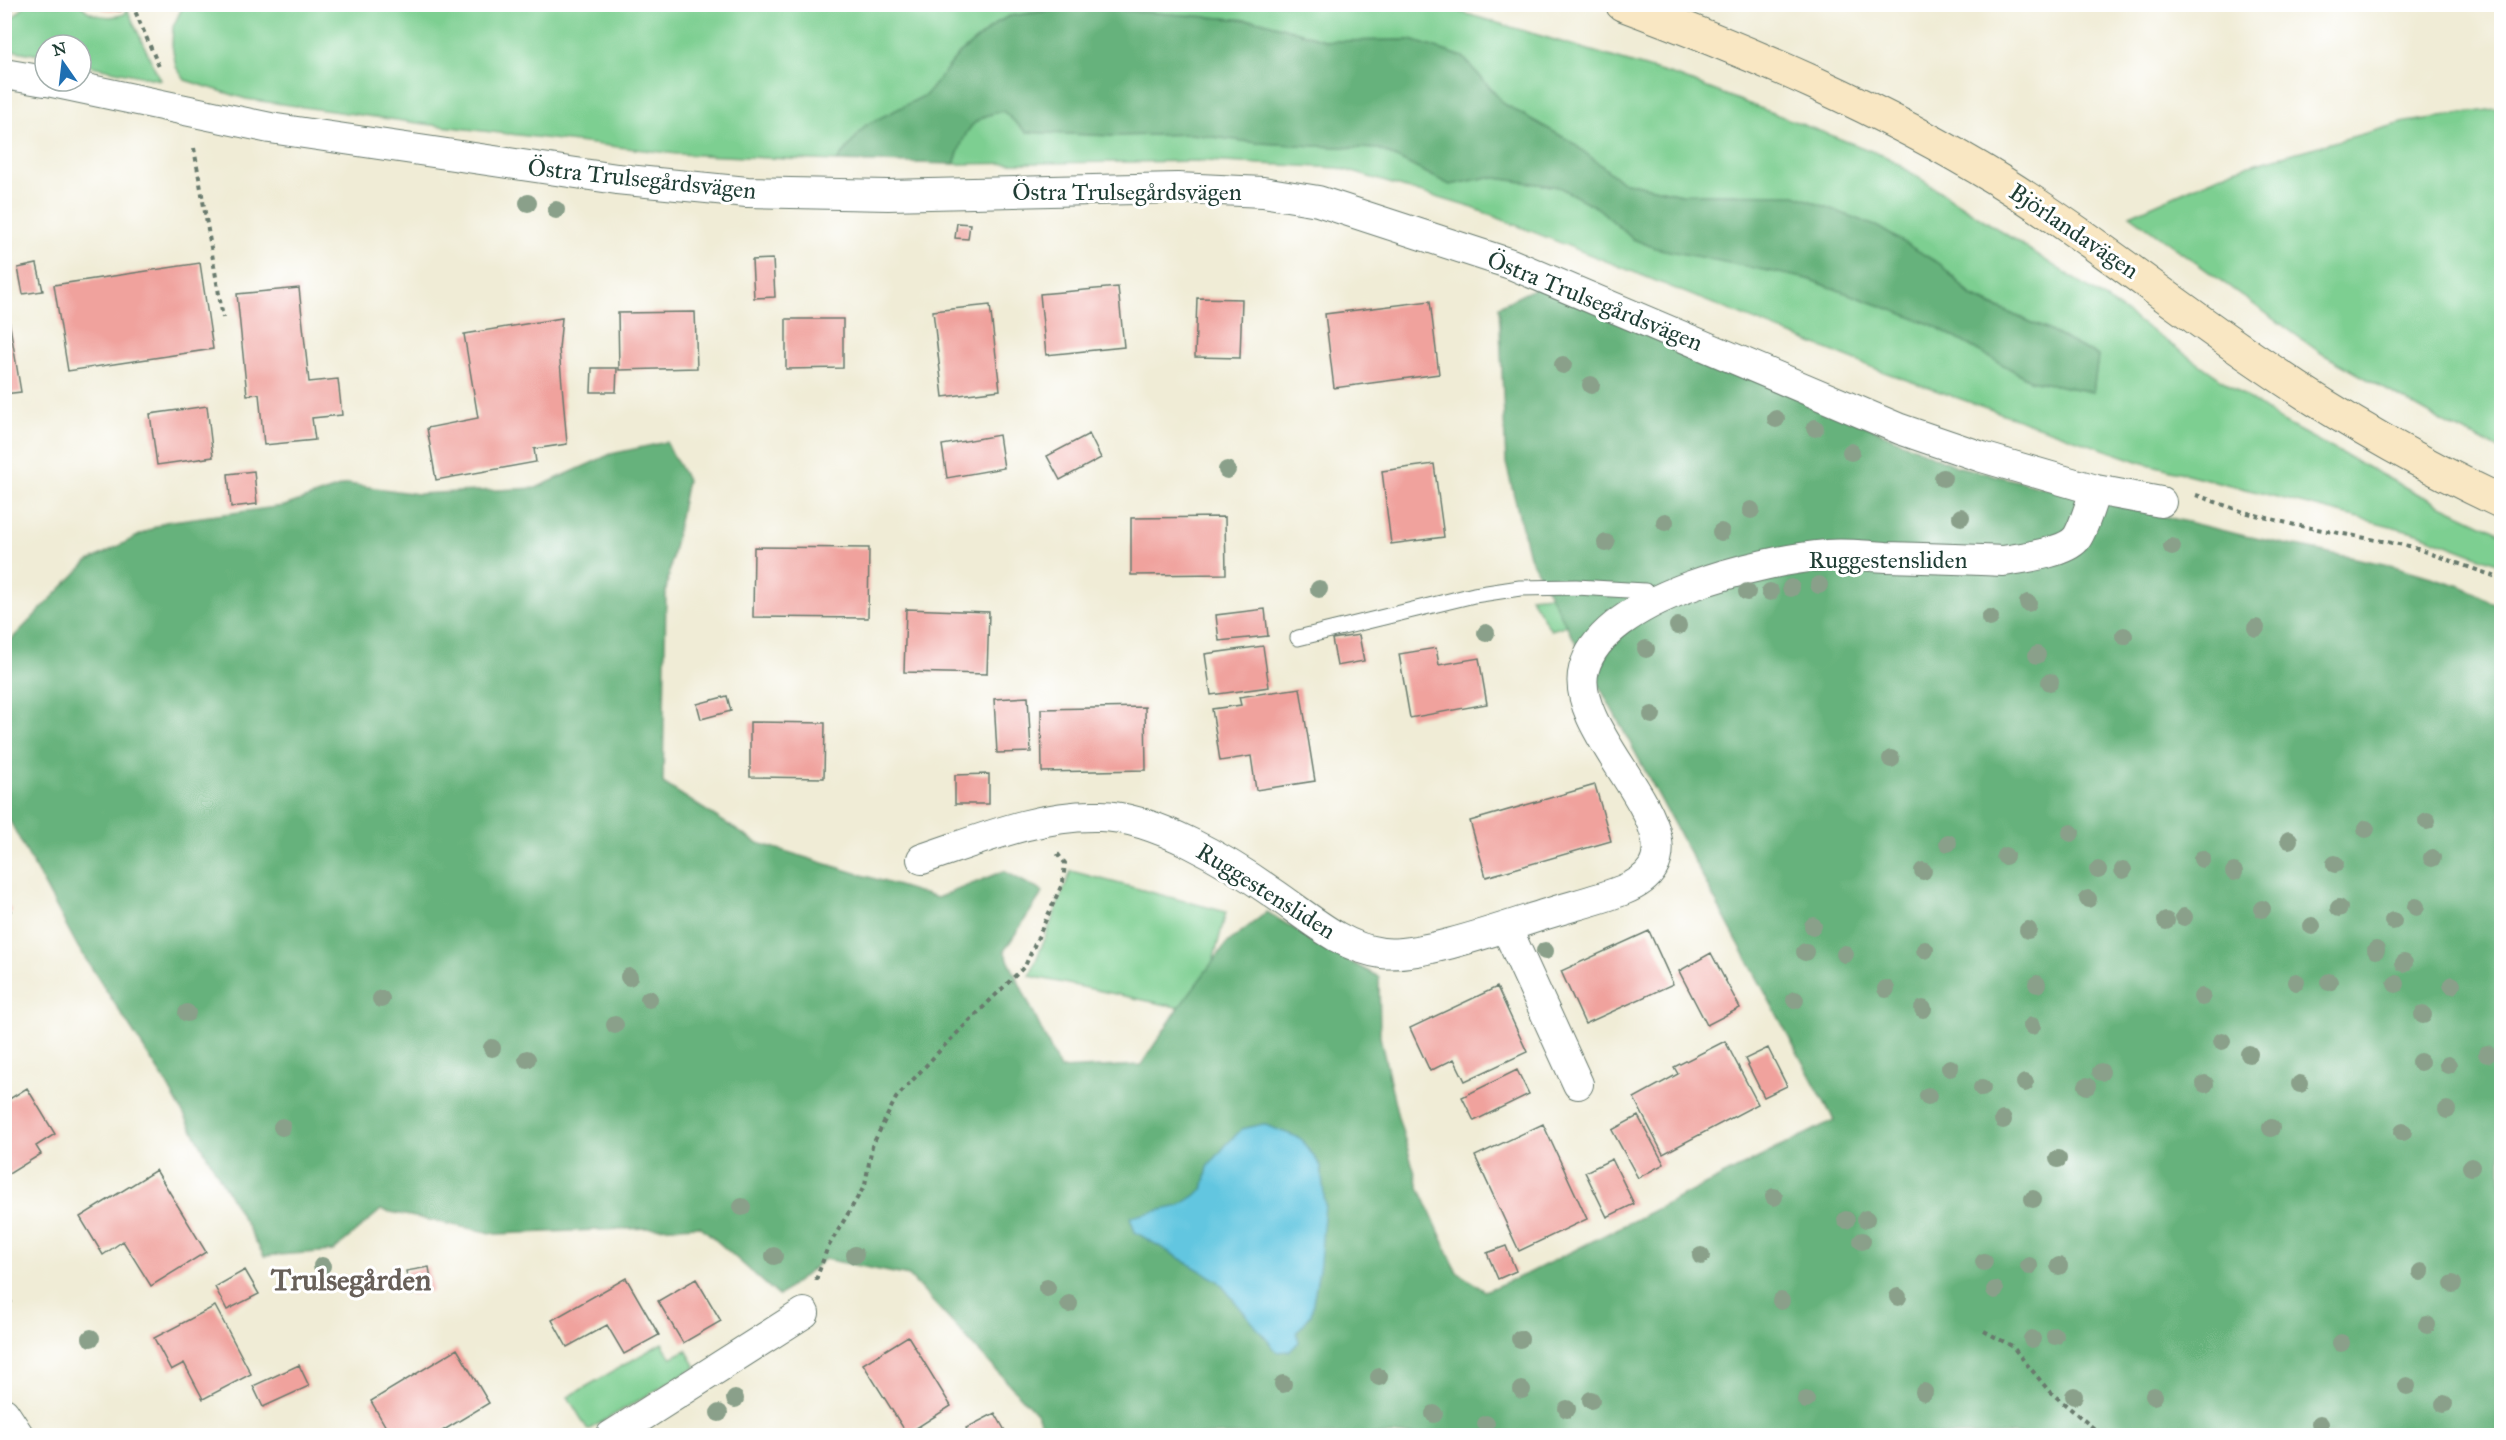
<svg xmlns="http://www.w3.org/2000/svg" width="2506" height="1440" font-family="'IM FELL Great Primer',serif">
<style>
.green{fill:#7dcf91;stroke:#4e8662;stroke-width:1.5}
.forest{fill:#66b27b;stroke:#427858;stroke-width:1.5}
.water{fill:#62c6e0;stroke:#40828a;stroke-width:1.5}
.building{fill:#f0a29d}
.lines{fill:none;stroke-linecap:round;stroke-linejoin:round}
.lane-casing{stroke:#687a6d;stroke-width:17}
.street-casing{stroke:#687a6d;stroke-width:32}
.secondary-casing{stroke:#687a6d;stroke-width:35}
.path{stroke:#687a6d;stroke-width:4;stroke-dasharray:4.5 4.5;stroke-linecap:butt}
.lane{stroke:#fff;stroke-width:15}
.street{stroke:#fff;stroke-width:30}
.secondary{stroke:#f9e7c3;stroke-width:33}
.tree{fill:#8aa08a}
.labels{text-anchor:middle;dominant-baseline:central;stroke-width:6;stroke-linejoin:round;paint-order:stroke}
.street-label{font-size:24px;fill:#1f3d34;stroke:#fff}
.district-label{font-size:30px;font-weight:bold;fill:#686059;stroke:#fff}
</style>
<rect width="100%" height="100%" fill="#fff"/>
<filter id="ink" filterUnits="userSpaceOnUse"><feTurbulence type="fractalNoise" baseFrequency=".0167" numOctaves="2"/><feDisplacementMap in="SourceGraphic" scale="12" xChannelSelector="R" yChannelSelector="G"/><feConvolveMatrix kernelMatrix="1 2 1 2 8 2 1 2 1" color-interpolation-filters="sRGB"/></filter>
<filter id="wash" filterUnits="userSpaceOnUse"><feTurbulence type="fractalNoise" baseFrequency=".008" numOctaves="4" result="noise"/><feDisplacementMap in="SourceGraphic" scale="24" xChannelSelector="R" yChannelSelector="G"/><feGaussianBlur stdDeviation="1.35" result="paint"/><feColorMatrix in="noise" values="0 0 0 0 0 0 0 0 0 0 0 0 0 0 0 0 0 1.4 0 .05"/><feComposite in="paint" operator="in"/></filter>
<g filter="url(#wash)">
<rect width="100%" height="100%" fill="#f0ecd6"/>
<path class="green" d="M188,4H1417L1457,11L1679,77L1887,157L2119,308L2281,421L2412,491L2501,533V565L2418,533L2140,462L1884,372L1473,208L1339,168L1205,161L954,164C965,134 968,117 1003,111L1026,132L1114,136L1191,134L1258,143L1379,149L1450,185L1489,177L1559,187L1598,208L1633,239L1808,279L1933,325L2030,380L2093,392L2098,356L2044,328L1972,296L1940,264L1736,194H1681L1621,181L1570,141L1504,104L1463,57L1411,40L1328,41L1261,21L1077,7L1010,16L998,22L959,54L926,95L866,125L837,161L677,154L425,124L246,99L185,80L176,67L172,45L173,27L181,10Z
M26,5H81C89,17 112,19 125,14L127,9L160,80L81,64V45H45V56L5,49V25Z
M2501,108V450L2449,425L2321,353L2130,215L2235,169L2406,122Z
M1571,593V624L1551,630L1530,597Z
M1071,871L1226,912L1200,1012L1030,976Z
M662,1343L671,1358L686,1350L696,1367L588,1430L568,1397Z"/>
<path class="forest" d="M1077,7L1261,21L1328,41L1411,40L1463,57L1504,104L1570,141L1621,181L1681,194L1795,195L1878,227L1940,264L1972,297L2044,328L2098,356L2093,392L2030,380L1933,325L1808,279L1655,248L1633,239L1598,208L1559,187L1489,177L1450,185L1379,149L1258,143L1191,134L1114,136L1026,132L1003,111C968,117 965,134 954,164L837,161L866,125L926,95L959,54L998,22L1010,16Z
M1540,286L1659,333L1956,466L2245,536L2394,566L2461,586L2501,607V1435H1046L1037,1414L909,1276L825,1259L779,1296L700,1226L496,1234L381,1210L333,1251L264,1256L163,1078L78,947L5,812L4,647L87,562L165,522L284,506L348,484L418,494L536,488L611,454L666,442L687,480L666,590L663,783L755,842L937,898L1004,871L1043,892L1004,951L1060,1069L1141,1065L1180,1006L1226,944L1267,912L1330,951L1379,977L1380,1037L1398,1117L1419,1187L1457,1272L1485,1291L1529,1273L1834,1120L1529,556L1506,463L1499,306Z"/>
<path class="water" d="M1263,1124L1300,1138L1321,1166L1325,1205L1320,1264L1311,1315L1297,1332L1299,1342L1290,1351L1277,1352L1218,1281L1135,1232L1130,1217L1179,1206L1203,1190L1208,1167L1226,1145L1242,1129Z"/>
<g id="blocks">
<path class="building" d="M102,4H122L121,11L101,9Z
M957,223L970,224L968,239L955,238Z
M773,259L775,297L754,298L752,260Z
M200,263L213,349L68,371L54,285Z
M37,264L43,291L23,294L18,268Z
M1118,287L1124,347L1046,355L1040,294Z
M299,288L309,382L338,379L342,415L312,418L315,440L264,445L259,394L247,395L237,294Z
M4,290L21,392L4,394Z
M1197,298L1242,299L1240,358L1195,357Z
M1430,301L1439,374L1334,388L1325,314Z
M990,305L1000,390L943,397L933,311Z
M695,312L697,368L619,370L618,313Z
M562,318L559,349L567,444L534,449L536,462L436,480L427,428L478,418L464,334Z
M786,319H843V368L786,369Z
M592,368H617L616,392H591Z
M207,406L213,457L157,465L150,414Z
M1089,434L1101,458L1060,480L1047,456Z
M999,435L1004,468L947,478L942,445Z
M1434,464L1444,537L1391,544L1382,471Z
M254,471L257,504L231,507L228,474Z
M1225,517L1226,574L1131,575V518Z
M754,547L869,548L868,618L753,617Z
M906,609L989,612L987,674L904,672Z
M1265,609L1268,636L1219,641L1216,615Z
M1359,635L1364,661L1337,666L1332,639Z
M1263,646L1269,687L1211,695L1205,654Z
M1436,648L1439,665L1479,658L1487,704L1410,718L1399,654Z
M1300,688L1315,781L1256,790L1251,756L1220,761L1212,709L1241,705L1239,697Z
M727,696L731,711L701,719L697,704Z
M1028,697L1031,752L997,753L994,699Z
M1145,707L1146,770L1042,772L1041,709Z
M750,722L825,723L824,778L750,777Z
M989,774V804H955V775Z
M1595,785L1611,841L1486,877L1470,821Z
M4,855L9,871L4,872Z
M4,898L11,911L4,915Z
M1649,931L1673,984L1585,1024L1561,971Z
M1711,953L1740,1008L1707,1025L1679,971Z
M1497,987L1527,1052L1465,1081L1454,1059L1430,1071L1410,1028Z
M1725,1041L1758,1104L1663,1154L1634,1098L1678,1074L1674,1067Z
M1768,1048L1787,1086L1764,1097L1745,1059Z
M1517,1070L1529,1094L1474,1121L1462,1097Z
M27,1088L55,1134L36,1146L41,1154L4,1177V1094L8,1100Z
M1638,1116L1664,1164L1638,1178L1612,1130Z
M1543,1124L1587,1219L1519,1251L1475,1156Z
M1612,1159L1634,1204L1607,1217L1585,1172Z
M156,1170L206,1252L151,1286L123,1241L103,1255L80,1217Z
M1506,1246L1516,1271L1498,1279L1487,1253Z
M429,1267L433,1291L410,1295L406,1271Z
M245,1270L259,1294L227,1310L215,1287Z
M626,1278L659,1335L624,1354L607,1325L567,1347L552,1320Z
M696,1279L721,1321L683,1343L658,1301Z
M4,1291L12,1302L4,1306Z
M215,1306L251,1374L203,1399L184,1363L171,1370L154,1338Z
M908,1336L951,1406L907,1434L863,1364Z
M457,1349L489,1403L434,1436H391L371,1401Z
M299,1365L309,1386L263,1407L253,1386Z
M995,1413L1008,1436H970L966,1428Z"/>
</g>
</g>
<g filter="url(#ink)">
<use href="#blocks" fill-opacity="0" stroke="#687a6d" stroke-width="1.5"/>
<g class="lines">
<g class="lane-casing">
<path id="lane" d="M1298,638L1474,595L1520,588L1576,587L1645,591L1651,603"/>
</g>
<g class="street-casing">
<path id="street" d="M4,74L45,81
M48,81L270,128L617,179L747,192L888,195L1177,188L1263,192L1318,201L1511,264L1900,429L1982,457L2096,490L2161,502
M922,859C979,840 1039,814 1100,816C1155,817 1229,862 1273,893C1306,915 1341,948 1382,953C1419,958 1508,926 1546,914C1571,906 1598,900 1623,890C1726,849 1565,739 1584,669C1603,597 1762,560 1827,555C1846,553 1866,556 1886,557C1925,558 1964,559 2003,561C2021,558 2064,553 2076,539C2084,529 2090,503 2096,490
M1506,927L1578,1084
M4,1413L19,1436
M611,1436L804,1313"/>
</g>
<g class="secondary-casing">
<path id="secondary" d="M1622,4C1753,53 1881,108 2000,181C2091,238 2174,305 2263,365C2338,417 2419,463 2502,502"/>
</g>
<path class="path" d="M132,4L160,69
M4,17L15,4
M194,148L223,318
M2196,495L2244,512L2295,525L2409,546L2502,579
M816,1280L827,1249L865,1185L872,1146L896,1098L944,1046L1025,966L1063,882L1065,863L1057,853
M1984,1331L2012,1346L2049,1391L2103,1436"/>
<use href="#lane" class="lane"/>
<use href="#street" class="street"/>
<use href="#secondary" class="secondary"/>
</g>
<g class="tree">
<circle cx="528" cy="203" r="9"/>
<circle cx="556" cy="210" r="9"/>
<circle cx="1563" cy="365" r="9"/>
<circle cx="1591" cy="385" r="9"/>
<circle cx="1776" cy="419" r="9"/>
<circle cx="1815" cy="428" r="9"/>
<circle cx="1851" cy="452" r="9"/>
<circle cx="1227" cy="470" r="9"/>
<circle cx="1943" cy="478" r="9"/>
<circle cx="1751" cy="510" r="9"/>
<circle cx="1961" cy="517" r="9"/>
<circle cx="1665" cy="522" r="9"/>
<circle cx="1721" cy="532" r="9"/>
<circle cx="1606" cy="543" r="9"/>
<circle cx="2172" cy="547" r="9"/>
<circle cx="1819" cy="585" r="9"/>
<circle cx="1791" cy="588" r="9"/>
<circle cx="1319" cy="589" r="9"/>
<circle cx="1747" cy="592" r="9"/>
<circle cx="1770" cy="592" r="9"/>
<circle cx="2028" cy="603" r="9"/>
<circle cx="1990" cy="618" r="9"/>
<circle cx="1678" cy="626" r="9"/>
<circle cx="2256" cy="628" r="9"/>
<circle cx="1486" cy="633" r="9"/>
<circle cx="2124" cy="636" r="9"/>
<circle cx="1646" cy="649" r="9"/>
<circle cx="2037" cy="655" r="9"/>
<circle cx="2050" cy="682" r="9"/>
<circle cx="1652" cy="715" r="9"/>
<circle cx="1891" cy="759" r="9"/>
<circle cx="2427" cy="821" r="9"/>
<circle cx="2366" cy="829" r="9"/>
<circle cx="2071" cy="833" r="9"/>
<circle cx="2289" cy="840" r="9"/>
<circle cx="1948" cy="843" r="9"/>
<circle cx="2005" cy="856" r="9"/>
<circle cx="2432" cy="858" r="9"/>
<circle cx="2202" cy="859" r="9"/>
<circle cx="2335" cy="864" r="9"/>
<circle cx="2098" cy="870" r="9"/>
<circle cx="2123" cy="870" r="9"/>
<circle cx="1923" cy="871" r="9"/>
<circle cx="2234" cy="872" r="9"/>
<circle cx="2088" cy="899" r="9"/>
<circle cx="2416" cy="907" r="9"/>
<circle cx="2339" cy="908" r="9"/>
<circle cx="2262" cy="909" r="9"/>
<circle cx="2184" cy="917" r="9"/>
<circle cx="2166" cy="921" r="9"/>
<circle cx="2393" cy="921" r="9"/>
<circle cx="1813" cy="926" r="9"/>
<circle cx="2312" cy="926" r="9"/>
<circle cx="2028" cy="930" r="9"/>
<circle cx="1925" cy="950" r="9"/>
<circle cx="2376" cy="950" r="9"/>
<circle cx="1545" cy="951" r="9"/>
<circle cx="1805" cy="952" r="9"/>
<circle cx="1845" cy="954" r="9"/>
<circle cx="2404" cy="963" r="9"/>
<circle cx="629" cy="977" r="9"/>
<circle cx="2296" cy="982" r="9"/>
<circle cx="2329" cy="982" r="9"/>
<circle cx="2037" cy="984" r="9"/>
<circle cx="2396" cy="984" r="9"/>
<circle cx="2452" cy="985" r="9"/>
<circle cx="1886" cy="989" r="9"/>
<circle cx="2202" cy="997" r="9"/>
<circle cx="381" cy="999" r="9"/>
<circle cx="649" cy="999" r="9"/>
<circle cx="1795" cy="1000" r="9"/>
<circle cx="1923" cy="1009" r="9"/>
<circle cx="187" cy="1013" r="9"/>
<circle cx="2423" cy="1015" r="9"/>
<circle cx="615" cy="1025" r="9"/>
<circle cx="2032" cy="1026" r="9"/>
<circle cx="2222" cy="1041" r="9"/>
<circle cx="492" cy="1048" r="9"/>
<circle cx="2249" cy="1054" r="9"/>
<circle cx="2487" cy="1054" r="9"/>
<circle cx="527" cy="1059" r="9"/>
<circle cx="2420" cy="1062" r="9"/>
<circle cx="2448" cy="1065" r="9"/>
<circle cx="1950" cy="1068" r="9"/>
<circle cx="2101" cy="1072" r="9"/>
<circle cx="2025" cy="1083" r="9"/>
<circle cx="2205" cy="1084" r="9"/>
<circle cx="2300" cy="1084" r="9"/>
<circle cx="2087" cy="1086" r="9"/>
<circle cx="1982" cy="1088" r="9"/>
<circle cx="1928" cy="1096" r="9"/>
<circle cx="2447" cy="1110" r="9"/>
<circle cx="2003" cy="1120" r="9"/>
<circle cx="282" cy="1127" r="9"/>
<circle cx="2271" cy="1128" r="9"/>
<circle cx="2403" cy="1132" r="9"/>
<circle cx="2058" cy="1159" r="9"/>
<circle cx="2471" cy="1167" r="9"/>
<circle cx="1774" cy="1197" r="9"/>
<circle cx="2033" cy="1199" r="9"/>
<circle cx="742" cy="1207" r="9"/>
<circle cx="1866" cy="1219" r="9"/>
<circle cx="1846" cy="1220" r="9"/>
<circle cx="1862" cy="1241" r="9"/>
<circle cx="855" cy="1255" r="9"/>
<circle cx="774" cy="1256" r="9"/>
<circle cx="1701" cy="1256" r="9"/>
<circle cx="1984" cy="1262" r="9"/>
<circle cx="322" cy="1266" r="9"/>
<circle cx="2029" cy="1266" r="9"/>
<circle cx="2059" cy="1266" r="9"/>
<circle cx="2421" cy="1272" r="9"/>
<circle cx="2453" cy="1284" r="9"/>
<circle cx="1047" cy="1288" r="9"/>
<circle cx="1995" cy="1290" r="9"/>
<circle cx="1898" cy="1297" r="9"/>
<circle cx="1781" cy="1301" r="9"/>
<circle cx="1069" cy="1304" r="9"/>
<circle cx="2427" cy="1325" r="9"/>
<circle cx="2055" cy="1336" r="9"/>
<circle cx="91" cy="1338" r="9"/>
<circle cx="1520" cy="1339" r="9"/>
<circle cx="2032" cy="1339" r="9"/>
<circle cx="2341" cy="1343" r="9"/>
<circle cx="1379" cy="1377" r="9"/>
<circle cx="1283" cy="1384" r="9"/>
<circle cx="2407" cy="1386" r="9"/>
<circle cx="1522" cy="1390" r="9"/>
<circle cx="1924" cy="1392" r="9"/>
<circle cx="2074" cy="1396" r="9"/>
<circle cx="2154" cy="1396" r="9"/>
<circle cx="735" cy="1399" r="9"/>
<circle cx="1591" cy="1400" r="9"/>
<circle cx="1806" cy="1400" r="9"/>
<circle cx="2444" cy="1404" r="9"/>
<circle cx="1567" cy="1409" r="9"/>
<circle cx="719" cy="1413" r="9"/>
<circle cx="1434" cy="1414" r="9"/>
<circle cx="1486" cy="1424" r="9"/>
<circle cx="2320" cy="1424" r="9"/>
</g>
</g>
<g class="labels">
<g class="street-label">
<text transform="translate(642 179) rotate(6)">Östra Trulsegårdsvägen</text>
<text x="1127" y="192">Östra Trulsegårdsvägen</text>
<text transform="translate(2074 231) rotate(34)">Björlandavägen</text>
<text transform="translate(1595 301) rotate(22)">Östra Trulsegårdsvägen</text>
<text x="1888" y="560">Ruggestensliden</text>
<text transform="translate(1266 891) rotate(32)">Ruggestensliden</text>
</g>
<g class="district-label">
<text x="351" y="1280">Trulsegården</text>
</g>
</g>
<rect width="2506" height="1440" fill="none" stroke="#fff" stroke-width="24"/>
<g transform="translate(63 63) rotate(346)"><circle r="28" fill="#ffffff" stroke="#a5b1ae" stroke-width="1.5"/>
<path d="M0-4.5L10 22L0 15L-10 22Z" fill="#1f6fb2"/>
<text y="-9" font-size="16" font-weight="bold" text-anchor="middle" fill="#1f3d34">N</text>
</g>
</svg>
